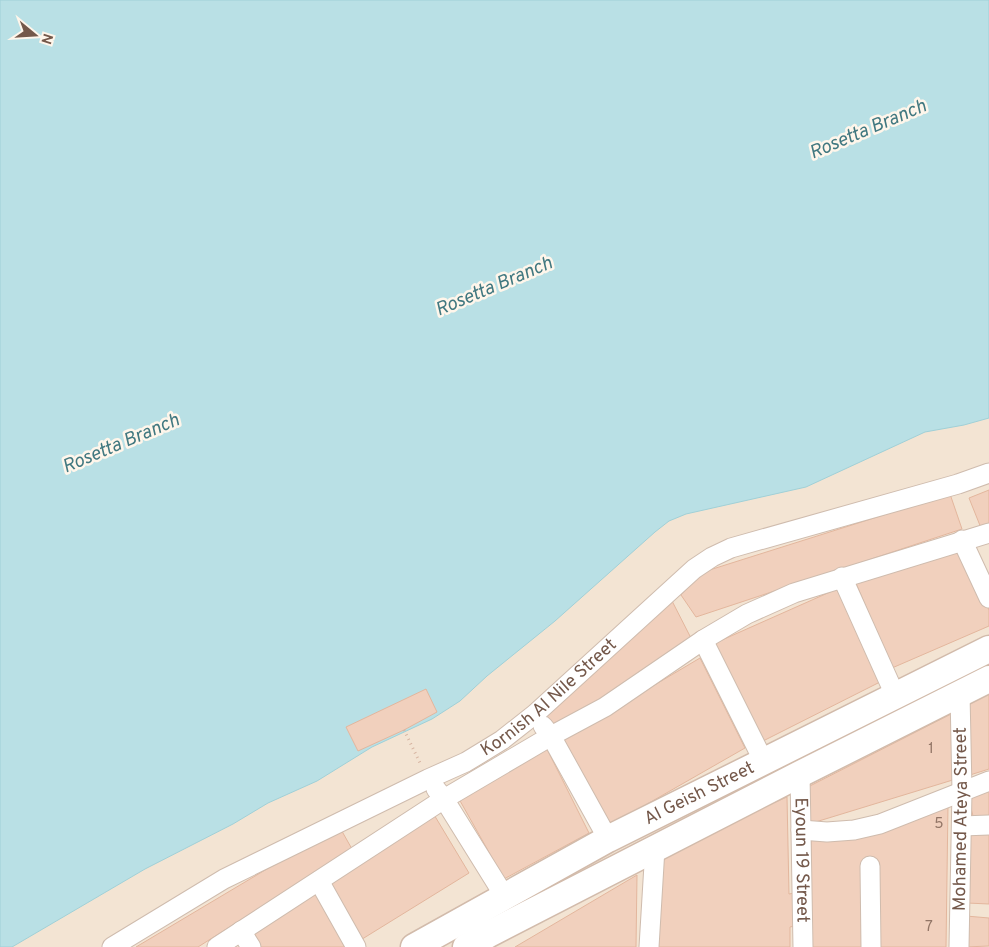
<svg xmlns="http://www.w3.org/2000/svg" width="989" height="947" font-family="Overpass,sans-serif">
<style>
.residential{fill:#f3e4d3}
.water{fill:#b9e0e5;stroke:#a0d0d7}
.building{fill:#f1d0bd;stroke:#e3b69d}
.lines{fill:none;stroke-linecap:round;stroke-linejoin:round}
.minor-casing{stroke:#cfbcae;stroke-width:21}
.secondary-casing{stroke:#d2bbab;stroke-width:29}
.path{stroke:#d6b3a0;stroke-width:3;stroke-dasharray:1 4;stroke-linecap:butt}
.minor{stroke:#fff;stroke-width:19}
.secondary{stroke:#fff;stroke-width:26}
.labels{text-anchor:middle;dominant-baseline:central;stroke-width:5;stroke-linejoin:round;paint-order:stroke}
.number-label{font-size:15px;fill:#937667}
.street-label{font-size:18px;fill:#74584a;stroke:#fff6eb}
.water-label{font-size:19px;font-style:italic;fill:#417880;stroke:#fff6eb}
</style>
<rect width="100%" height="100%" fill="#fcf2e5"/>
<path class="residential" d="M989,415V947H4L666,518L922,429Z"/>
<path class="water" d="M0,0H989V418L964,425L925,432L806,487L686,514L669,521L655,532L555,621L487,676L460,701L432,719L372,747L317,781L268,803L233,824L145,869L12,947H0Z"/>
<path class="building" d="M989,490V526L981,528L969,498Z
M950,494L962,529L696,617L681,595L700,573Z
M958,544L989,610V626L892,668L855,581Z
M839,588L880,682L763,741L713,644Z
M670,597L693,642L554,729L544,712Z
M700,658L745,748L607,827L560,741Z
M426,689L437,712L404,730L358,751L346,727Z
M989,694V769L970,775L968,705Z
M953,713L956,779L809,824L806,788Z
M545,745L589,833L504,879L459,799Z
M989,789V820H974L968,796Z
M787,797L789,894L800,892L799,925L790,927V947H654L659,853Z
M948,805L946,947H811V837Z
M433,813L469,873L359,941L329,882Z
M339,826L352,849L198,947H136Z
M969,831L989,832V904L967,903Z
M637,875L636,947H515Z
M317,890L349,947H258L250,934Z
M966,916L989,918V946L965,947Z"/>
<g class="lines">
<g class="minor-casing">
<g id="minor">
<path d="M962,540L989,598"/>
<path d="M842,577L895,695"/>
<path d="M703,640L764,762"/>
<path d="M543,726L551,736L608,839"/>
<path id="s1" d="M800,774L803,947"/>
<path d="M436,789L444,799L505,897"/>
<path d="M962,826L989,825"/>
<path d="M801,830L827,832L854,830L880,824L989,781"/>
<path d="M870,866L871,947"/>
<path d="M319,881L356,947"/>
<path d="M241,931L251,947"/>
<path id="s2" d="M112,947L224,879L428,779L466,762L502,740L535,714L694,569L712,557L731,548L958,484L989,473"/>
<path d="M217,947L444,799L551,736L605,707L703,640L747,614L794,593L989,533"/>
<path d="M649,947L655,848"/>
<path id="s3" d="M959,947L962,791L960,693"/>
</g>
</g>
<g class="secondary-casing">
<g id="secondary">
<path id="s4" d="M414,947L608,839L989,649"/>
<path d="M466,947L489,934L800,774L989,679"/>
</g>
</g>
<path class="path" d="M404,730L420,763"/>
<use href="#minor" class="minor"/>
<use href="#secondary" class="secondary"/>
</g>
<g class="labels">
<g class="number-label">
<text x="931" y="749">1</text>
<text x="939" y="824">5</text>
<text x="929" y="927">7</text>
</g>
<g class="street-label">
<text stroke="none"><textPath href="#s2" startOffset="505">Kornish Al Nile Street</textPath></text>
<text stroke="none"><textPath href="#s4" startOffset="324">Al Geish Street</textPath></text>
<text stroke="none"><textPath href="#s3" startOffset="128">Mohamed Ateya Street</textPath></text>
<text stroke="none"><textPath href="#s1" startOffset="86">Eyoun 19 Street</textPath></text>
</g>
<g class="water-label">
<text transform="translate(868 130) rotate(-23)">Rosetta Branch</text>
<text transform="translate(494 287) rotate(-23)">Rosetta Branch</text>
<text transform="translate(121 444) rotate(-23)">Rosetta Branch</text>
</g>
</g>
<g transform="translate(35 35) rotate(108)" stroke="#fff6eb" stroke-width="4" paint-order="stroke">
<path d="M0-4L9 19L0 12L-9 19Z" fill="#74584a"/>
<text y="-8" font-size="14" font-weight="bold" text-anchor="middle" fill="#74584a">N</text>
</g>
</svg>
